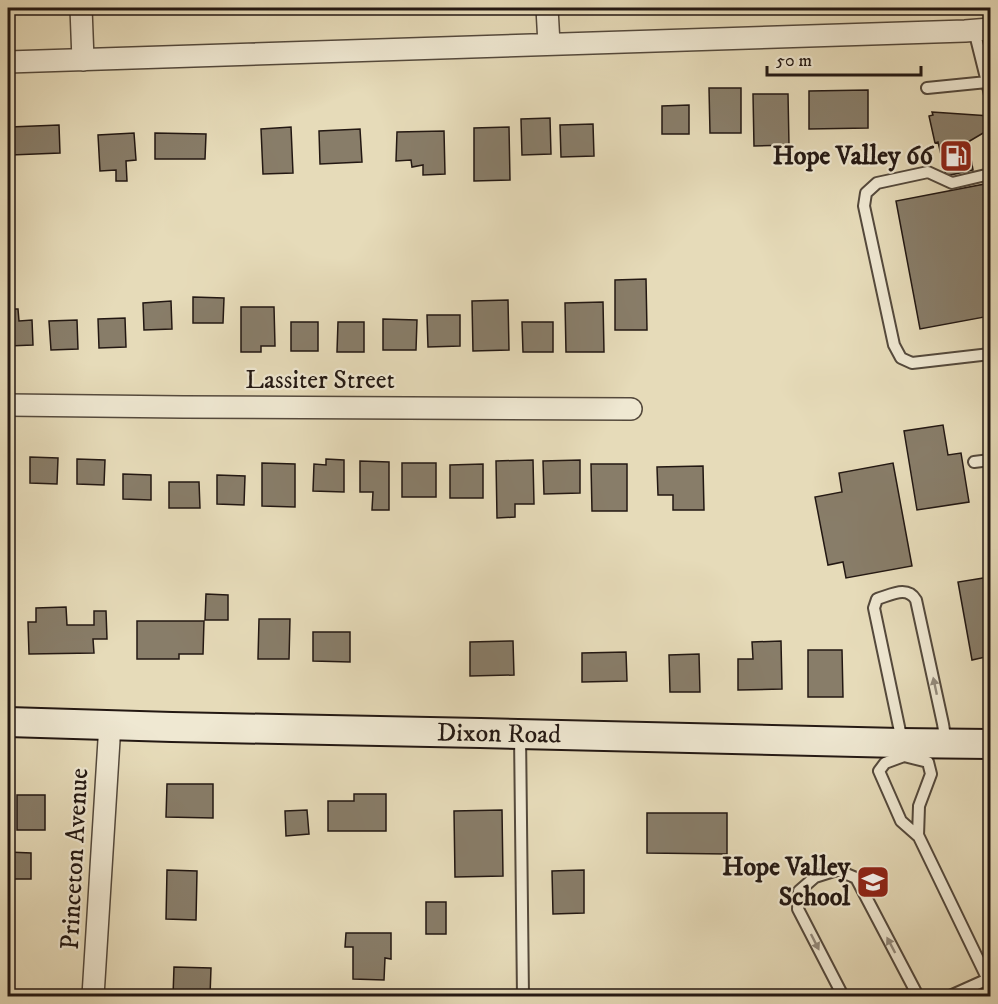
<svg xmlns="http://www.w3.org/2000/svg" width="998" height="1004" font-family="'IM FELL DW Pica',serif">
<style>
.building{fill:#887d69;stroke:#231813;stroke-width:1.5}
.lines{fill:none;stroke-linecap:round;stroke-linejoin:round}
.lane-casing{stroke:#54493c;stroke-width:14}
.street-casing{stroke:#54493c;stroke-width:24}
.secondary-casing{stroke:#231813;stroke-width:32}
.lane{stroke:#efe8d2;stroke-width:10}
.street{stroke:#efe8d2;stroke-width:21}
.secondary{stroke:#efe8d2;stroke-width:28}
.oneway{fill:#938a7c}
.labels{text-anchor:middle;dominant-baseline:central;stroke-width:4.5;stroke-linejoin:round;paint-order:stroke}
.poi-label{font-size:26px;font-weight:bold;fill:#231813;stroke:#efe8d2;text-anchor:end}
.street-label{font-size:26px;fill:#231813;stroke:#efe8d2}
</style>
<rect width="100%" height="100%" fill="#e6dbb9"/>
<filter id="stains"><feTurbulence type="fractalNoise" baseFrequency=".00333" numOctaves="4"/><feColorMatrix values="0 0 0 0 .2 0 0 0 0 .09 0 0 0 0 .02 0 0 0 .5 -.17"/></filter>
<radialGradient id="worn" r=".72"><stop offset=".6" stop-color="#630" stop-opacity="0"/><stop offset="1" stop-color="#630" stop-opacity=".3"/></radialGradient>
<path class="building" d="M709,88H741V133H710Z
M868,90V128L809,129V91Z
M753,94H788L789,145L754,146Z
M689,105V134H662V106Z
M932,112L990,116V129L968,142L973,170L946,176L938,142L935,143L929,116L933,115Z
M550,118L551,154L522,155L521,119Z
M593,124L594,156L561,157L560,125Z
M59,125L60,153L11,155L10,127Z
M291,127L293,173L263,174L261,129Z
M509,127L510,180L474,181V128Z
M360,129L362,162L320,164L319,131Z
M444,131L445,174L423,175V165L412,167L411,160L396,161L397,132Z
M134,133L136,160L126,161L127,181H116V170L100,171L98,135Z
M155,133L206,134L205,159H155Z
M990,183V316L920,329L896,201Z
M646,279L647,330H615V280Z
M193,297L224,298L223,323H193Z
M508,300L509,350L473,351L472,301Z
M171,301L172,329L144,330L143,303Z
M603,302L604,352H566L565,303Z
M241,307H274L275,346H261V352H241Z
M8,309H18L19,321L32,320L33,345L8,346Z
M427,315H460V346L428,347Z
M125,318L126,347L99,348L98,319Z
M383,319L417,320L416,350H383Z
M77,320L78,349L51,350L49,321Z
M291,322H318V351H291Z
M338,322H364V352H337Z
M522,322H553V352H523Z
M943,425L948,455L961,453L969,502L917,510L904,431Z
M30,457L58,458L57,484L30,483Z
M8,458H10V487H8Z
M77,459L105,460L104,485L77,484Z
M326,459L344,460V492L313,491L314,464L326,465Z
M533,460L534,504H515V517L497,518L496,461Z
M580,460V493L544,494L543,461Z
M360,461L389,462V510H372L373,492H360Z
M262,463L295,464V507L262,506Z
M402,463H436V497H402Z
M893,463L912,566L846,578L843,562L828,565L815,497L842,492L839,473Z
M483,464V498H450V465Z
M591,464H627V511H592Z
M703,466L704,510H673V495H658L657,467Z
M123,474L151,475V500L123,499Z
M217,475L245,476L244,505L217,504Z
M169,482H199L200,508H169Z
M990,577V656L972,660L958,582Z
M206,594L228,595V620H205Z
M66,607L67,625H94V611H106L107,639H93L94,653L29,654L28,622H36V608Z
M259,619H290L289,659H258Z
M137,621H204L203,654H179V659H137Z
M313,632H350V662L313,661Z
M513,641L514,675L470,676V642Z
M781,641L782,689L738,690V659H753L752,642Z
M808,650H842L843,697H808Z
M626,652L627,681L582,682V653Z
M699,654L700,692H670L669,655Z
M167,784H213V818L166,817Z
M354,794H386V831H328V801H354Z
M17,795H45V830H17Z
M307,810L309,834L286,836L285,811Z
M502,810L503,876L455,877L454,811Z
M647,813H727V854L647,853Z
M8,852L31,853V879H8Z
M167,870L197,871L196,920L166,919Z
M584,870V913L553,914L552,871Z
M426,902H446V934H426Z
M346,933H391V959L385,958L384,980L353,979V947H345Z
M8,961H12V996H8Z
M174,967L211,968L210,996H173Z"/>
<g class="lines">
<g class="lane-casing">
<path id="lane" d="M990,82H987L990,95
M927,88L987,82L974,30
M990,174L952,183L928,172L877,183L866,193L864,206L894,345L901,358L912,363L990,354
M974,462L990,460
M520,734L523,996
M902,741L874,608L877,599C891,595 907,585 916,600L943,724L946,743
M904,756L928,762L931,774L919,806L918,836L901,821L879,771L885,763Z
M918,835L990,984
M843,996L798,909L799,891L815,877L837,870L856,878L918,996
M950,996L988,979"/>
</g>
<g class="street-casing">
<path id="street" d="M81,8L83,60
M547,8L549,44
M8,62L965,31L990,29
M8,405L183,407L631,409
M93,996L110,724"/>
</g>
<g class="secondary-casing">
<path id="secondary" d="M8,722L172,727L480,733L900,743L990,744"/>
</g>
<use href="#lane" class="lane"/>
<use href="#street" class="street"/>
<use href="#secondary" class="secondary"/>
</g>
<defs><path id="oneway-solid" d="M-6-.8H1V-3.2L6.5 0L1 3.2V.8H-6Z" transform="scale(1.5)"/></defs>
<g class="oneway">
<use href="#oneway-solid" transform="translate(935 686) rotate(-102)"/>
<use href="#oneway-solid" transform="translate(815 942) rotate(63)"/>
<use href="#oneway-solid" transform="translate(891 945) rotate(-118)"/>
</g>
<defs>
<g id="fuel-square" transform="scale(1.725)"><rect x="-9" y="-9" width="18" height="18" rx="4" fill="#8f2418" stroke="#efe8d2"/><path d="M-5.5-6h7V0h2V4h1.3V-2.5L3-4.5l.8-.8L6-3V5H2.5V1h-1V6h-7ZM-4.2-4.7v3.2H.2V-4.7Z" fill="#fff"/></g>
<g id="school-square" transform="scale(1.725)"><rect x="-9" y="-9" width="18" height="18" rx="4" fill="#8f2418" stroke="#efe8d2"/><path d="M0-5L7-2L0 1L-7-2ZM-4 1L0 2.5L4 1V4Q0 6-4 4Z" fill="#fff"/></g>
</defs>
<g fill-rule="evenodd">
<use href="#fuel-square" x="956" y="156"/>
<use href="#school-square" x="873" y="882"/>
</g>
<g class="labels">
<g class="poi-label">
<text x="933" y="156">Hope Valley 66</text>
<text x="850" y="867">Hope Valley<tspan x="850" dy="30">School</tspan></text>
</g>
<g class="street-label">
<text x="320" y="380">Lassiter Street</text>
<text transform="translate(499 734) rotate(1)">Dixon Road</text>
<text transform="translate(75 859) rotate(-87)">Princeton Avenue</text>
</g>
</g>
<rect width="998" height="1004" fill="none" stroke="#e6dbb9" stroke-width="30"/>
<rect x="9" y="9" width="980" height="986" fill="none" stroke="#231813" stroke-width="3"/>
<rect x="15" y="15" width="968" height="974" fill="none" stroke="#231813" stroke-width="1.5"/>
<path d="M767 66v9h154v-9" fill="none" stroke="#231813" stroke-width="3"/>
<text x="776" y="66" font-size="18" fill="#231813" stroke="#efe8d2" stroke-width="4.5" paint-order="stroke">50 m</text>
<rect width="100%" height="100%" filter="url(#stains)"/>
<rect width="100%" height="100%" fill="url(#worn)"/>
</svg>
